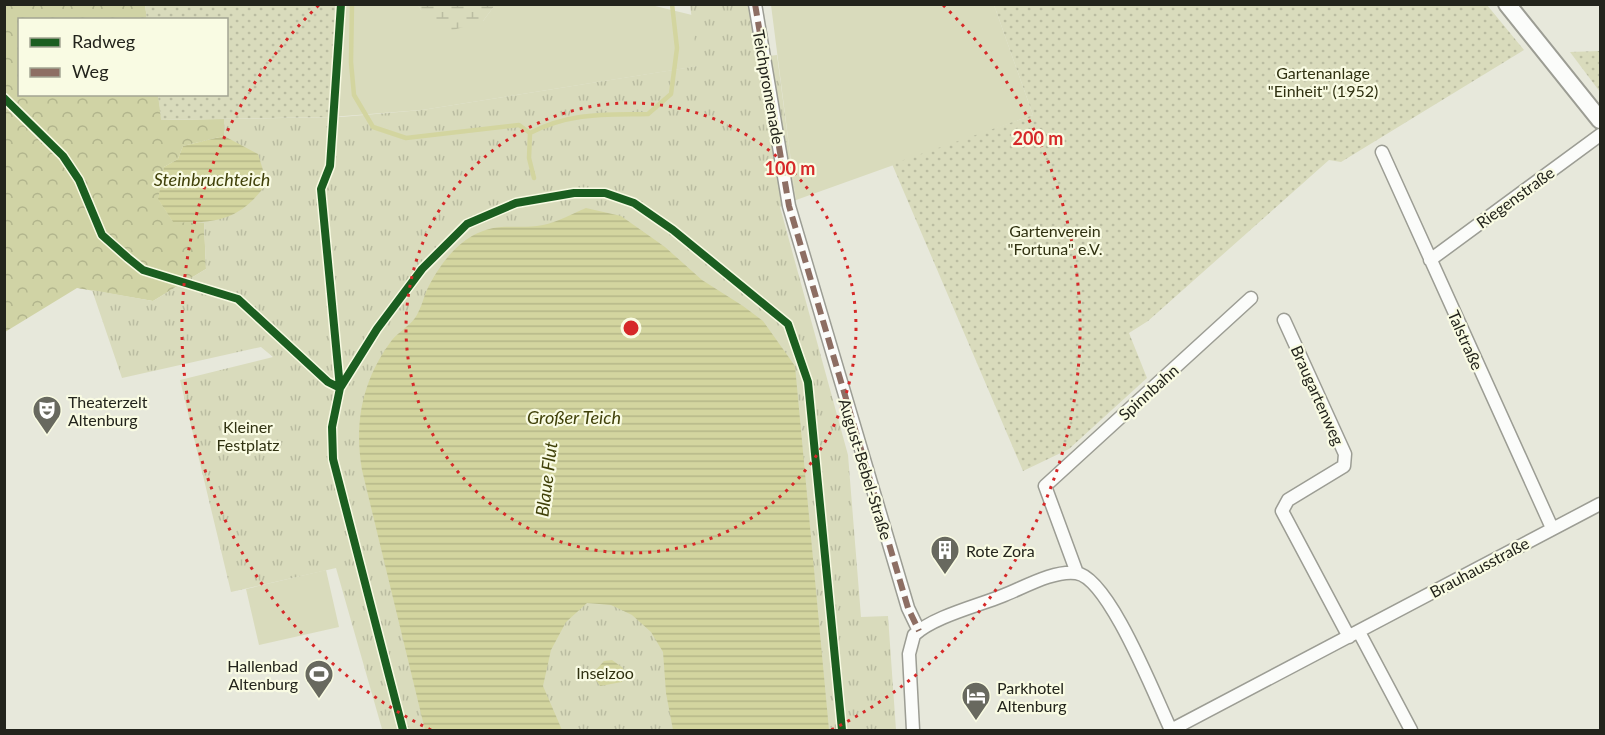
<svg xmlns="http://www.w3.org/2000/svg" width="1605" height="735" font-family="Lato,sans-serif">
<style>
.grass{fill:#d9dbbc}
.forest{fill:url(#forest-crowns)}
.wetland{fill:url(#wetland-marsh)}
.park{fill:url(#park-tufts)}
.garden{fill:url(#garden-dots)}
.water{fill:url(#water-rules)}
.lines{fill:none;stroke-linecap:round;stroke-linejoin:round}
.stream{stroke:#d3d59f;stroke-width:4.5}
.street-casing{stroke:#9c9d94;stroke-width:15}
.secondary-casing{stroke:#9c9d94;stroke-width:20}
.street{stroke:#fbfcfa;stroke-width:12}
.secondary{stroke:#fbfcfa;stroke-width:16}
.quiet{stroke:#8d6e63;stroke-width:6;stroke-dasharray:12 6;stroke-linecap:butt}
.cycleway-casing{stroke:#f9fbe3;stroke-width:11}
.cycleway{stroke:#1b5e20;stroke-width:8}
.ring{fill:none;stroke:#d62828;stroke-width:3;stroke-dasharray:3 6}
.labels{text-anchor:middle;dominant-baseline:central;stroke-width:4.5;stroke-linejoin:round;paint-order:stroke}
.park-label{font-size:16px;fill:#303111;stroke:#f9fbe3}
.street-label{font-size:16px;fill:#23241c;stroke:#f9fbe3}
.poi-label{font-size:16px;fill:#23241c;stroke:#f9fbe3;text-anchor:start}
.water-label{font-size:18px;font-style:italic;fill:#404109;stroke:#f9fbe3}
.centre{fill:#d62828;stroke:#f9fbe3;stroke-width:3}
.ring-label{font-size:18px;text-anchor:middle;font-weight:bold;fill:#d62828;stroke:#f9fbe3;stroke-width:4.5;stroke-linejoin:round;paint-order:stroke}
</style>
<defs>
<pattern id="forest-crowns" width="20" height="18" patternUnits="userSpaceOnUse" patternTransform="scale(1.5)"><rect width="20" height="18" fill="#d0d3a5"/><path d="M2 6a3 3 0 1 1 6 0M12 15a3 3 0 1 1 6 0" fill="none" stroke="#b2b58d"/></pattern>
<pattern id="wetland-marsh" width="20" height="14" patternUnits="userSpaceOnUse" patternTransform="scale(1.5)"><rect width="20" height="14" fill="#d9dbbc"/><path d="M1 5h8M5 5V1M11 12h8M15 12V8" fill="none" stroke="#babca1"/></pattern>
<pattern id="park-tufts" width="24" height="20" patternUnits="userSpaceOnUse" patternTransform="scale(1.5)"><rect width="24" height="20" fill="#d9dbbc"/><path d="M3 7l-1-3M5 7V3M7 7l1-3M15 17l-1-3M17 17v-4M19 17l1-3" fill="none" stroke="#babca1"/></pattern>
<pattern id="garden-dots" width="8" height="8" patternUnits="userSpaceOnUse" patternTransform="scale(1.5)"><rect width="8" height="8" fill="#d9dbbc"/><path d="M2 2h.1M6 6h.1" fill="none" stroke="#babca1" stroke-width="1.8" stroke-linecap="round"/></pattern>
<pattern id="water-rules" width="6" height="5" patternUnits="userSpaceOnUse" patternTransform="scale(1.5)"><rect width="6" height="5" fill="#d3d59f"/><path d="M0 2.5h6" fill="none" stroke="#b5b788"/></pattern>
</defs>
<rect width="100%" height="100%" fill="#e7e8db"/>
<path class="grass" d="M335,5H418L421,10L483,21L495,5H651L692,15L699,66L422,110L331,117Z
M771,5H994L1033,115L796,200Z
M326,570L339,627L259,645L246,589Z"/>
<path class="forest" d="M5,5H145L147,19L20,20V94L158,95L162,120L224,119V136L183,146L178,159L164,167L204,223L206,269L153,301L77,288L5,332Z"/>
<path class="wetland" d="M418,5H495L483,21L450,31L421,10Z"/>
<path class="park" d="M690,5H749L759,57L777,55L796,200L780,207L848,455L861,617L888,616L896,730H379L382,729L336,568L231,592L180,380L273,357L261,347L122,378L92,290L153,301L206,269L204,223L173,222L158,199L164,167L178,159L183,146L224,136V119L341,117L422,110L698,66Z"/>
<path class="garden" d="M145,5H335L331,117L161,120L158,95L226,94V20L147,19Z
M994,5H1487L1524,50L1341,162L1329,160L1148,321L1129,333L1147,378L1069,449L1023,471L892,164L1033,115Z
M1600,51V92L1570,52Z"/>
<path class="water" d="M224,136L258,154L267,183C241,220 216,224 173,222L158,199L164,167L178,159L183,146Z
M586,208L621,216L665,247L702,280L743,306L763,321L795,366L829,730H673L666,693L663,652L651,632L632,615L611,605L587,603L566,622L551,650L543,686L562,730H425L362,470C354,423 362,380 392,340C399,332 409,326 415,318C420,311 423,300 426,292C435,272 452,247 472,236C499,221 515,230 543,225C557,222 572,214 586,208Z
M612,660L623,668L622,682L600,686L594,677L595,671L604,661Z"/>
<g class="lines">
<path class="stream" d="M352,4L351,62L354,95L373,127L406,138L519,125L530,133
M534,178L529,158L530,133C571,112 604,115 648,114L671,94L677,48L672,4"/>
<g class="street-casing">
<path id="street" d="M755,4L789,206L908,608L919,631
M1382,152L1552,528
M1430,260L1600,135
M1284,320L1345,454L1344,466L1288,500L1282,511L1349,637
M1077,573L1045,486L1251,298
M1359,632L1411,730
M913,730L909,654L914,635C933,617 977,606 1002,596C1023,588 1053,570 1076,573C1109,577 1156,699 1171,730
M1171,730L1600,504"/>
</g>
<g class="secondary-casing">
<path id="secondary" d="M1507,4L1600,120"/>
</g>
<use href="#street" class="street"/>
<use href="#secondary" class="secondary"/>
<path class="quiet" d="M755,4L789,206L908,608L919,631"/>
<g class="cycleway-casing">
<path id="cycleway" d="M341,4L330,166L321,189L340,388L332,427L333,459L403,730
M4,98L63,156L79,180L102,235L128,258L143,270L238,299L328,382L340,388
M340,388L377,329L422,269L467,224L516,203L574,193H605L634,203L673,230L788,324L808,382L842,730"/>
</g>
<use href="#cycleway" class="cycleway"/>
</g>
<g class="ring">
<circle cx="631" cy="328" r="225"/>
<path d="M431 730A449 449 0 0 1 319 5M943 5A449 449 0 0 1 831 730"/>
</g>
<defs>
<g id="theatre-pin" transform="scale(1.5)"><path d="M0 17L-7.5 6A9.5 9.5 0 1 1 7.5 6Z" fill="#68695f" stroke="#f9fbe3"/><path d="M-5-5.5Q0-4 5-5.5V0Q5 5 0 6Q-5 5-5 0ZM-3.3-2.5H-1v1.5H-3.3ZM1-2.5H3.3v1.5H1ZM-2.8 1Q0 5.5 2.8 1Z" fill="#fff"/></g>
<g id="building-pin" transform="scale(1.5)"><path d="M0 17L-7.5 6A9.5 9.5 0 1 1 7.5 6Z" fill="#68695f" stroke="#f9fbe3"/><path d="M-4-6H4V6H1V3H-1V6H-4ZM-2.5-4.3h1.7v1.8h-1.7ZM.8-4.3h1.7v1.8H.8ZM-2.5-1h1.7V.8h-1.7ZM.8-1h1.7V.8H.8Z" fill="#fff"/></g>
<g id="stadium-pin" transform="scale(1.5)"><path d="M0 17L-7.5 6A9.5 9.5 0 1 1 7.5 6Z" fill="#68695f" stroke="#f9fbe3"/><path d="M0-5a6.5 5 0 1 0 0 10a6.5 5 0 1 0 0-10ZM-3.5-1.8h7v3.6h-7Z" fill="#fff"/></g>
<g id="hotel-pin" transform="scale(1.5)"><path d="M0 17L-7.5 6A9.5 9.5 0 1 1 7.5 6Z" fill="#68695f" stroke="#f9fbe3"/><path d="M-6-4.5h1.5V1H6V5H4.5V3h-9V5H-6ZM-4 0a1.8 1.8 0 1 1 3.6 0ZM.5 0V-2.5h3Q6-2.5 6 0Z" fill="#fff"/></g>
</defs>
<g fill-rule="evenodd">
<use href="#theatre-pin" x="47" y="410"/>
<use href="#building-pin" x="945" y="550"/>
<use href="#stadium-pin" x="319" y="674"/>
<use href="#hotel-pin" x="976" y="696"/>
</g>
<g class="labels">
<g class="park-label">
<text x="1323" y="72">Gartenanlage<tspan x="1323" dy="18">"Einheit" (1952)</tspan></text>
<text x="1055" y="230">Gartenverein<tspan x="1055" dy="18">"Fortuna" e.V.</tspan></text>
<text x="248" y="426">Kleiner<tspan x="248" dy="18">Festplatz</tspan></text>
<text x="605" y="672">Inselzoo</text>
</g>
<g class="street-label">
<text transform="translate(769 87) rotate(80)">Teichpromenade</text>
<text transform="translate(1515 197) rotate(-36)">Riegenstraße</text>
<text transform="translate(1466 340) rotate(66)">Talstraße</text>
<text transform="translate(1148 392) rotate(-42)">Spinnbahn</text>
<text transform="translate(1318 395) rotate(66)">Braugartenweg</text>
<text transform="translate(866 469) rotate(73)">August-Bebel-Straße</text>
<text transform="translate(1479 567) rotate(-28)">Brauhausstraße</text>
</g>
<g class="poi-label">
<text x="68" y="401">Theaterzelt<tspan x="68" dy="18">Altenburg</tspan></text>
<text x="966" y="550">Rote Zora</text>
<text x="298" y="665" text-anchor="end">Hallenbad<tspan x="298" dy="18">Altenburg</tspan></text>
<text x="997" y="687">Parkhotel<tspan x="997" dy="18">Altenburg</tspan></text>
</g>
<g class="water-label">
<text x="212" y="179">Steinbruchteich</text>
<text x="574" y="417">Großer Teich</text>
<text transform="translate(546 479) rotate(-83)">Blaue Flut</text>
</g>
</g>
<circle cx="631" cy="328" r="9" class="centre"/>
<g class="ring-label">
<text x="1038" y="145">200 m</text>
<text x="790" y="175">100 m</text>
</g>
<rect width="1605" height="735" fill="none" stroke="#23241c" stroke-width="12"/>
<rect x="18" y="18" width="210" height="78" fill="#f9fbe3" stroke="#a3a593" stroke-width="1.5"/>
<rect x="30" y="38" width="30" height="9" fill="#1b5e20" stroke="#a3a593" stroke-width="1.5"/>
<text x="72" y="48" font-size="18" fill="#23241c">Radweg</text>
<rect x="30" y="68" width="30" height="9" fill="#8d6e63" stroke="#a3a593" stroke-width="1.5"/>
<text x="72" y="78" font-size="18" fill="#23241c">Weg</text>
</svg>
